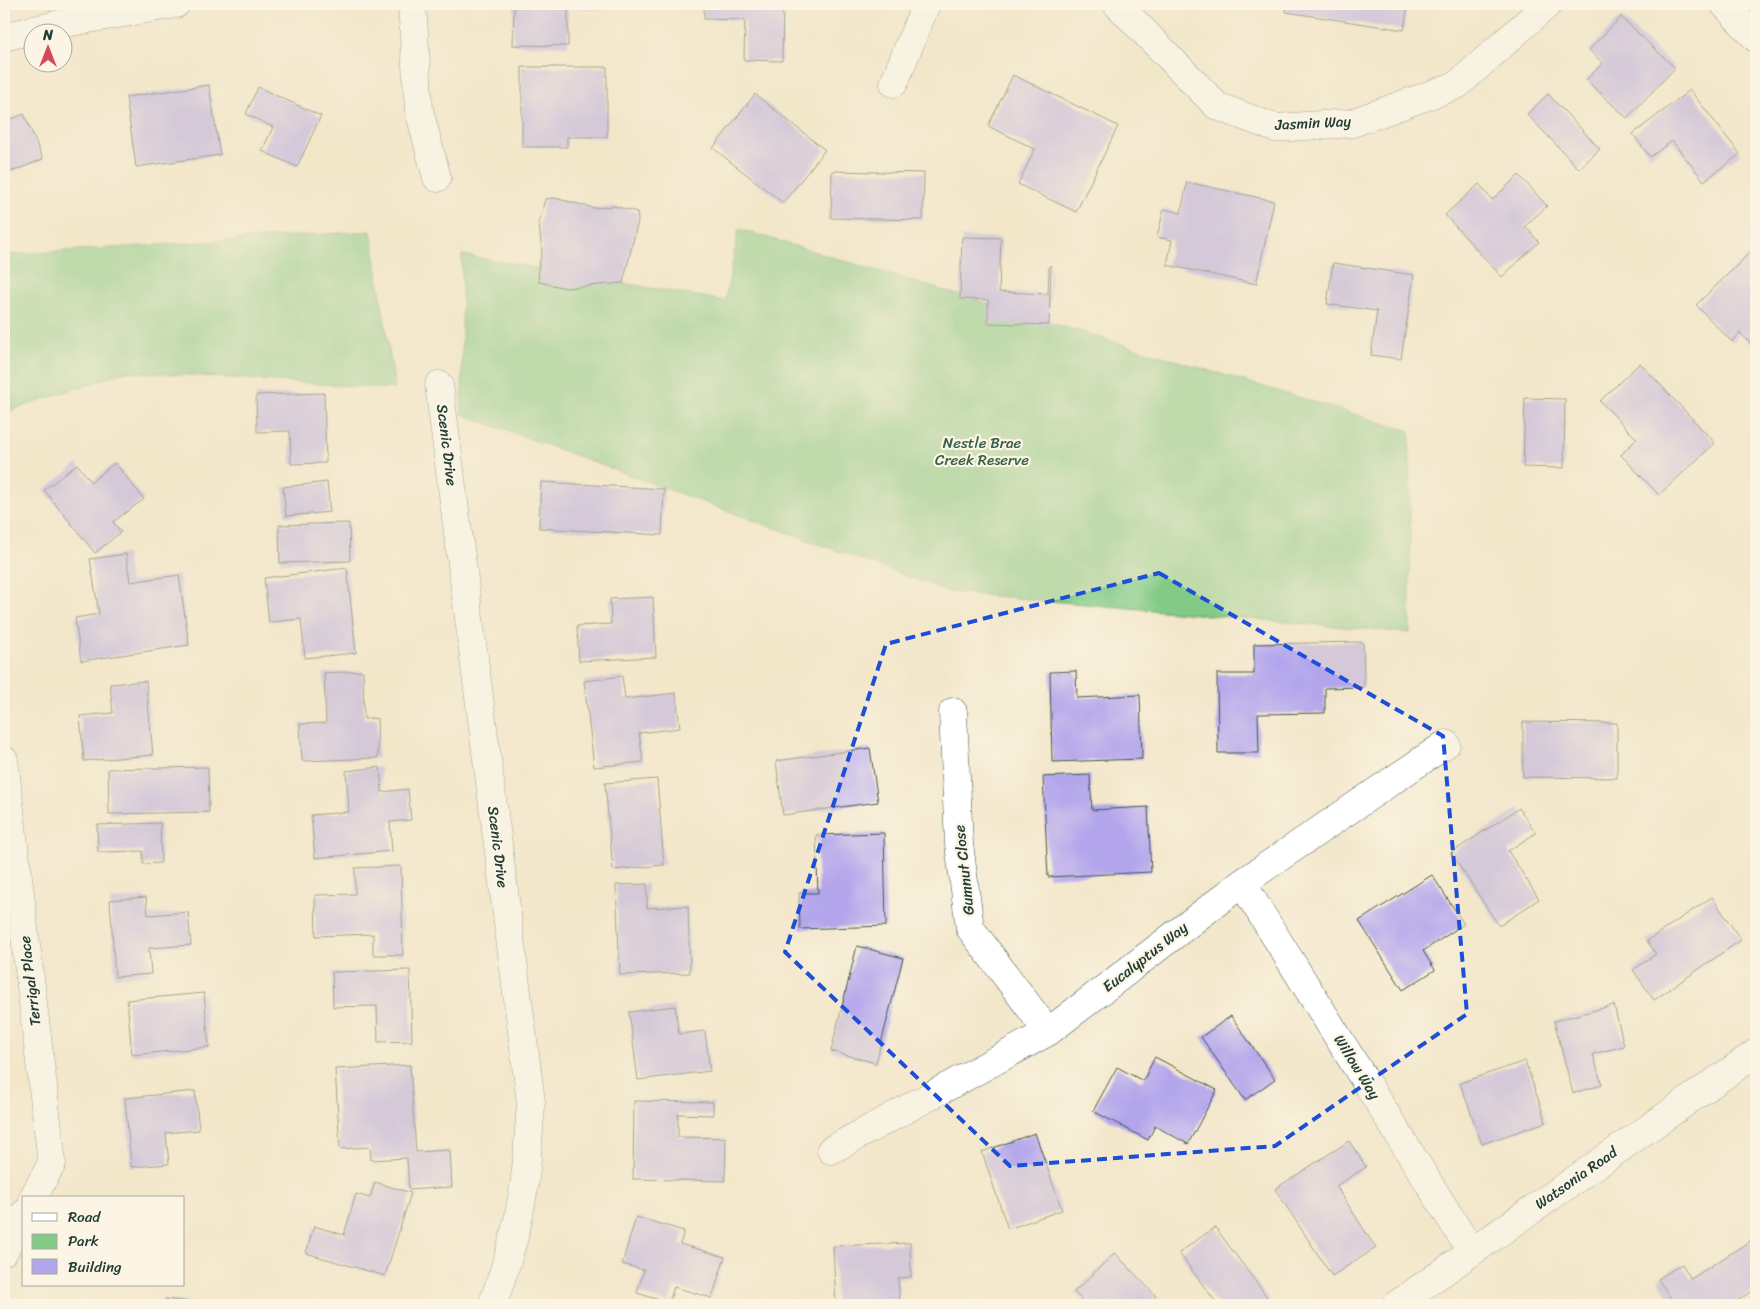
<svg xmlns="http://www.w3.org/2000/svg" width="1760" height="1309" font-family="Sriracha,sans-serif">
<style>
.green{fill:#82ca86;stroke:#50845d}
.building{fill:#b2a5ec}
.lines{fill:none;stroke-linecap:round;stroke-linejoin:round}
.minor-casing{stroke:#3f564b;stroke-width:29}
.tertiary-casing{stroke:#3f564b;stroke-width:29}
.minor{stroke:#fff;stroke-width:28}
.tertiary{stroke:#fff;stroke-width:28}
.marked{fill:none;stroke:#1d4ed8;stroke-width:4;stroke-dasharray:10 6;stroke-linejoin:round}
.labels{text-anchor:middle;dominant-baseline:central;stroke-width:4.5;stroke-linejoin:round;paint-order:stroke}
.street-label{font-size:15px;fill:#1f3d34;stroke:#fcf5e5}
.park-label{font-size:15px;fill:#386048;stroke:#fcf5e5}
</style>
<rect width="100%" height="100%" fill="#fcf5e5"/>
<filter id="ink" filterUnits="userSpaceOnUse"><feTurbulence type="fractalNoise" baseFrequency=".02" numOctaves="2"/><feDisplacementMap in="SourceGraphic" scale="10" xChannelSelector="R" yChannelSelector="G"/><feConvolveMatrix kernelMatrix="1 2 1 2 8 2 1 2 1" color-interpolation-filters="sRGB"/></filter>
<filter id="wash" filterUnits="userSpaceOnUse"><feTurbulence type="fractalNoise" baseFrequency=".0096" numOctaves="4" result="noise"/><feDisplacementMap in="SourceGraphic" scale="20" xChannelSelector="R" yChannelSelector="G"/><feGaussianBlur stdDeviation="1.12" result="paint"/><feColorMatrix in="noise" values="0 0 0 0 0 0 0 0 0 0 0 0 0 0 0 0 0 1.4 0 .05"/><feComposite in="paint" operator="in"/></filter>
<g filter="url(#wash)">
<rect width="100%" height="100%" fill="#f3e7cb"/>
<path class="green" d="M739,229L1410,431V633L950,592L462,414V255L725,301Z
M371,231L395,389L126,371L4,413V255Z"/>
<g id="blocks">
<path class="building" d="M514,4H603V9L568,8V46L513,45Z
M704,4H783L782,61L744,60L745,20L704,19Z
M1287,4H1408L1404,30L1286,12Z
M1621,17L1675,68L1627,118L1586,80L1603,63L1589,50Z
M522,67H607V137H567V147H522Z
M1013,75L1118,126L1076,212L1018,184L1035,149L988,126Z
M209,85L220,155L136,167L126,97Z
M258,87L321,116L297,167L262,151L273,127L246,114Z
M1690,90L1740,154L1704,181L1672,141L1650,157L1633,134Z
M755,94L825,150L783,203L713,148Z
M1548,94L1600,149L1579,169L1527,114Z
M24,114L43,159L4,175V122Z
M832,171L924,173L923,220L831,218Z
M1519,175L1547,206L1525,226L1539,242L1502,277L1445,215L1479,184L1492,200Z
M1187,182L1274,201L1256,284L1167,265L1172,240L1157,237L1164,209L1181,213Z
M554,198L594,208L614,206L637,212L638,221L623,283L566,288L539,282L538,268L542,252L539,224L545,199Z
M962,237L1001,238L999,292L1048,294L1049,266H1051L1049,325L988,323V300L960,299Z
M1756,247V349L1740,333L1732,342L1696,305Z
M1333,263L1414,275L1401,359L1371,355L1377,311L1327,304Z
M1640,363L1715,443L1659,495L1621,455L1637,439L1600,401Z
M324,393L326,463L291,464L290,431L257,432L256,395Z
M1525,398L1565,399L1564,468L1523,467Z
M115,463L144,499L113,522L121,532L95,553L44,490L77,464L91,482Z
M327,482L330,512L286,516L283,487Z
M541,482L664,489L662,535L539,528Z
M349,523L350,561L280,563L279,525Z
M126,554L130,582L179,575L189,645L81,661L75,618L99,614L90,559Z
M347,568L356,653L305,658L301,619L269,622L264,578Z
M653,597L656,657L579,661L577,626L611,624L610,599Z
M1363,642L1364,687L1325,688V713L1258,714L1259,753H1218L1217,674H1254V644Z
M363,671L364,719L377,718L378,758L302,761L300,724L326,723L324,673Z
M1076,671L1077,698L1140,695L1142,759L1052,762L1050,672Z
M622,676L625,699L676,693L680,728L639,733L643,762L594,767L584,681Z
M146,681L153,755L84,761L80,716L113,713L110,684Z
M1523,722L1617,723V778L1523,777Z
M870,748L878,802L783,815L776,761Z
M208,767L209,812L109,814L108,769Z
M380,767L382,792L408,789L411,820L390,822L392,851L315,858L311,815L349,812L346,771Z
M1090,775L1092,810L1148,807L1151,872L1048,877L1043,777Z
M657,779L664,865L613,870L605,783Z
M1519,808L1536,833L1508,851L1539,899L1499,926L1451,853Z
M160,823L161,863L143,864V851L98,852L97,825Z
M884,833L886,926L800,929L799,893H818L816,835Z
M401,866L403,955H373V934L316,936L315,895L355,894V868Z
M1432,875L1464,924L1423,951L1435,970L1403,990L1359,921Z
M647,884V908L688,906L690,973L620,975L616,885Z
M146,897L148,915L188,912L191,945L149,948L151,974L115,977L110,900Z
M1712,897L1741,940L1654,1000L1633,970L1656,954L1647,941Z
M857,946L903,958L876,1063L831,1051Z
M410,970L412,1041L378,1042L377,1006L333,1007L332,972Z
M204,993L209,1047L132,1055L127,1000Z
M1614,1005L1624,1046L1593,1054L1602,1085L1573,1093L1554,1021Z
M675,1006L679,1034L705,1031L710,1071L638,1080L629,1012Z
M1231,1016L1275,1079L1245,1100L1201,1037Z
M1155,1057L1217,1090L1188,1144L1155,1126L1148,1140L1093,1111L1117,1067L1143,1081Z
M1525,1061L1546,1122L1482,1144L1460,1083Z
M410,1065L416,1152L450,1150L452,1187L409,1190L407,1158L371,1160L370,1147L340,1149L335,1069Z
M195,1091L199,1130L166,1133L169,1164L131,1167L125,1098Z
M634,1101L713,1102V1115L678,1114V1137L726,1138L725,1181L633,1179Z
M1035,1133L1062,1210L1008,1229L982,1152Z
M1349,1141L1366,1167L1336,1186L1376,1248L1332,1276L1275,1189Z
M375,1182L411,1193L385,1276L306,1253L314,1226L344,1235L356,1194L370,1198Z
M636,1217L684,1231L680,1244L725,1257L712,1298L674,1287L669,1303L637,1293L644,1270L622,1264Z
M1215,1227L1270,1301L1264,1305H1218L1179,1253Z
M1753,1239L1756,1244V1289L1731,1305H1675L1658,1279L1682,1264L1691,1279Z
M910,1243L911,1277L898,1278L900,1305H836L833,1246Z
M1115,1253L1156,1296L1147,1305H1087L1074,1292Z
M165,1299L198,1303V1305H165Z"/>
</g>
</g>
<g filter="url(#ink)">
<use href="#blocks" fill-opacity="0" stroke="#3f564b" stroke-width="1"/>
<g class="lines">
<g class="minor-casing">
<path id="minor" d="M412,4L419,110L437,178
M1117,4L1217,106L1275,128L1352,123L1457,85L1548,4
M4,37L59,24L176,4
M894,83L926,4
M439,385L531,1102C529,1127 528,1153 525,1178C520,1221 507,1265 492,1305
M953,712L959,844L970,928L1048,1032
M4,760L52,1163L33,1198
M1242,883L1471,1251
M831,1150L1048,1032L1242,883L1446,744
M4,1251L24,1214"/>
</g>
<g class="tertiary-casing">
<path id="tertiary" d="M1724,4L1756,38
M1396,1305L1756,1053"/>
</g>
<use href="#minor" class="minor"/>
<use href="#tertiary" class="tertiary"/>
</g>
</g>
<path d="M0 0H1760V1309H0ZM1159,573L1443,736L1467,1014L1275,1146L1010,1166L785,952L886,644Z" fill="#f3e7cb" fill-opacity=".55" fill-rule="evenodd"/>
<path class="marked" d="M1159,573L1443,736L1467,1014L1275,1146L1010,1166L785,952L886,644Z"/>
<g class="labels">
<g class="street-label">
<text transform="translate(1313 123) rotate(-3)">Jasmin Way</text>
<text transform="translate(447 445) rotate(83)">Scenic Drive</text>
<text transform="translate(498 847) rotate(83)">Scenic Drive</text>
<text transform="translate(964 870) rotate(-96)">Gumnut Close</text>
<text transform="translate(1145 957) rotate(-38)">Eucalyptus Way</text>
<text transform="translate(30 981) rotate(-97)">Terrigal Place</text>
<text transform="translate(1357 1067) rotate(58)">Willow Way</text>
<text transform="translate(1576 1178) rotate(-35)">Watsonia Road</text>
</g>
<g class="park-label">
<text x="982" y="443">Nestle Brae<tspan x="982" dy="17">Creek Reserve</tspan></text>
</g>
</g>
<rect width="1760" height="1309" fill="none" stroke="#fcf5e5" stroke-width="20"/>
<rect x="22" y="1196" width="162" height="90" fill="#fcf5e5" stroke="#a4ab9e"/>
<rect x="32" y="1213" width="25" height="8" fill="#ffffff" stroke="#a4ab9e"/>
<text x="68" y="1222" font-size="15" fill="#1f3d34">Road</text>
<rect x="32" y="1234" width="25" height="15" fill="#82ca86" stroke="#a4ab9e"/>
<text x="68" y="1246" font-size="15" fill="#1f3d34">Park</text>
<rect x="32" y="1259" width="25" height="15" fill="#b2a5ec" stroke="#a4ab9e"/>
<text x="68" y="1272" font-size="15" fill="#1f3d34">Building</text>
<g transform="translate(48 48)"><circle r="24" fill="#fcf5e5" stroke="#a4ab9e"/>
<path d="M0-4L9 19L0 12L-9 19Z" fill="#d1495b"/>
<text y="-8" font-size="14" font-weight="bold" text-anchor="middle" fill="#1f3d34">N</text>
</g>
</svg>
